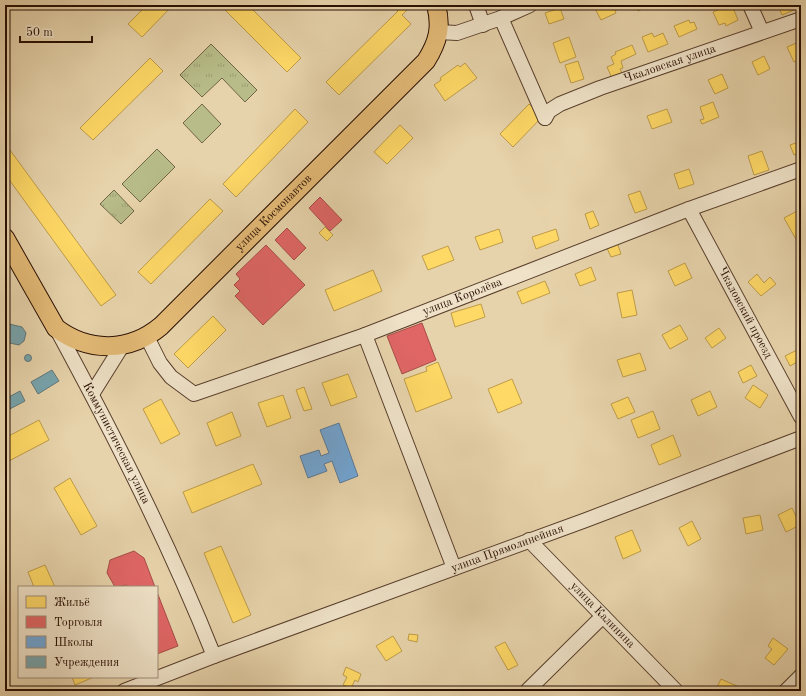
<svg xmlns="http://www.w3.org/2000/svg" width="806" height="696" font-family="'Old Standard TT',serif">
<style>
.grass{fill:url(#grass-tufts);stroke:#706545}
.pitch{fill:#b7bc88;stroke:#706545}
.homes{fill:#ffd966;stroke:#be9c48}
.shops{fill:#e06666;stroke:#a94c48}
.schools{fill:#6fa8dc;stroke:#5a7a9b}
.public{fill:#76a5af;stroke:#5f787b}
.lines{fill:none;stroke-linecap:round;stroke-linejoin:round}
.minor-casing{stroke:#583f2c;stroke-width:16}
.major-casing{stroke:#280e02;stroke-width:20}
.minor{stroke:#efe2c8;stroke-width:14}
.major{stroke:#e4ba76;stroke-width:18}
.labels{text-anchor:middle;dominant-baseline:central;stroke-width:4;stroke-linejoin:round;paint-order:stroke}
.street-label{font-size:12px;fill:#280e02;stroke:#efe2c8}
</style>
<defs>
<pattern id="grass-tufts" width="24" height="20" patternUnits="userSpaceOnUse"><rect width="24" height="20" fill="#b7bc88"/><path d="M3 7l-1-3M5 7V3M7 7l1-3M15 17l-1-3M17 17v-4M19 17l1-3" fill="none" stroke="#9da074"/></pattern>
</defs>
<rect width="100%" height="100%" fill="#e7d3ab"/>
<filter id="stains"><feTurbulence type="fractalNoise" baseFrequency=".005" numOctaves="4"/><feColorMatrix values="0 0 0 0 .2 0 0 0 0 .09 0 0 0 0 .02 0 0 0 .5 -.17"/></filter>
<radialGradient id="worn" r=".72"><stop offset=".6" stop-color="#630" stop-opacity="0"/><stop offset="1" stop-color="#630" stop-opacity=".3"/></radialGradient>
<path class="grass" d="M211,44L257,90L245,102L222,78L202,97L180,75Z
M114,190L134,211L121,224L100,204Z"/>
<path class="pitch" d="M202,104L221,124L202,143L183,123Z
M157,149L175,167L140,202L122,184Z"/>
<path class="homes" d="M147,5H173L142,37L128,24Z
M226,5H248L301,58L287,72L223,8Z
M392,5H412L402,15L411,24L339,95L326,82L398,11Z
M593,5H613L616,13L601,20Z
M635,5H651L638,11Z
M729,5H732L738,20L726,26L725,23L719,25L713,12Z
M778,5H800L801,7L782,15Z
M560,8L564,19L549,24L545,13Z
M689,20L690,23L694,22L697,29L679,37L674,26Z
M652,33L654,37L663,33L668,44L648,52L642,37Z
M569,37L576,57L560,63L553,43Z
M801,41V59L794,62L787,47Z
M632,45L636,54L621,61L623,68L620,69L622,73L612,78L607,67L614,64L611,57L616,54L615,52Z
M764,56L770,69L758,75L752,62Z
M150,58L163,71L93,140L80,128Z
M578,61L584,79L571,83L565,65Z
M465,63L477,78L445,101L434,85L441,80L440,78L458,65L460,67Z
M722,74L728,88L715,94L708,80Z
M713,102L719,117L702,124L700,120L704,119L700,107Z
M529,104L542,117L513,147L500,134Z
M295,109L308,122L236,197L223,184Z
M667,109L672,122L652,129L647,116Z
M400,125L413,138L387,164L374,152Z
M801,141V152L794,155L790,145Z
M10,150L116,295L101,306L5,174V154Z
M762,151L769,170L754,175L748,156Z
M689,169L694,184L679,189L674,174Z
M640,191L647,209L635,213L628,195Z
M210,199L223,211L151,284L138,272Z
M801,209V248L784,218Z
M593,211L599,225L590,229L585,214Z
M325,227L333,235L327,241L319,233Z
M499,229L503,242L480,250L475,237Z
M556,229L559,240L536,249L532,237Z
M617,242L621,254L611,257L606,246Z
M448,246L454,260L428,270L422,256Z
M685,263L692,278L675,286L668,271Z
M591,267L596,280L580,286L575,274Z
M373,270L382,291L334,311L325,290Z
M757,274L764,283L770,277L776,284L761,296L748,282Z
M545,281L550,293L522,304L517,292Z
M632,290L637,315L622,318L617,293Z
M481,304L485,317L455,327L451,313Z
M213,316L226,330L188,368L174,354Z
M680,325L688,339L670,349L662,335Z
M719,328L726,338L712,348L705,338Z
M801,348V360L790,366L785,356Z
M640,353L646,370L623,377L617,360Z
M438,362L452,398L416,412L404,379L427,371L426,367Z
M751,365L757,376L743,383L738,372Z
M348,374L357,397L331,406L322,383Z
M512,379L522,403L498,413L488,389Z
M753,385L768,395L760,408L745,398Z
M304,387L312,409L304,411L296,390Z
M710,391L717,407L698,416L691,400Z
M283,395L291,418L267,427L258,403Z
M628,397L635,412L618,419L611,404Z
M161,399L180,434L161,444L143,409Z
M653,411L660,429L638,438L631,420Z
M232,412L241,436L216,446L207,423Z
M39,420L49,440L5,463V438Z
M673,435L681,456L659,465L651,445Z
M253,464L262,484L192,513L183,492Z
M70,478L97,526L81,535L54,488Z
M792,508L800,525L786,532L778,515Z
M760,515L763,530L746,534L743,518Z
M692,521L701,539L688,546L679,528Z
M632,530L641,551L623,559L615,537Z
M221,546L251,615L233,623L204,553Z
M45,565L55,587H34L28,572Z
M409,634L418,635L417,642L408,640Z
M393,636L402,651L386,661L376,646Z
M773,638L788,649L774,665L765,658L772,649L768,646Z
M505,642L518,665L508,670L495,647Z
M346,667L361,674L358,682L355,680L351,688L343,685L347,677L343,675Z
M72,677H94L75,685Z
M721,679L737,686L735,691H715Z"/>
<path class="shops" d="M320,197L342,220L330,231L309,208Z
M287,228L306,248L294,260L275,240Z
M266,245L305,285L263,325L235,296L240,291L234,285L240,279L236,274Z
M422,323L436,360L402,374L387,336Z
M134,551L144,558L155,587H129L126,585L115,587L107,573L110,560Z
M157,592L178,646L157,654Z"/>
<path class="schools" d="M339,423L358,476L340,483L332,461L324,464L327,471L308,478L300,456L319,450L321,456L329,453L320,430Z"/>
<path class="public" d="M5,323L22,327L26,333L24,341L19,345L5,342Z
M24.5 358a3.5 3.5 0 1 1 7 0a3.5 3.5 0 1 1-7 0Z
M52,370L59,381L38,394L31,382Z
M20,391L25,401L6,411L5,399Z"/>
<g class="lines">
<g class="minor-casing">
<g id="minor">
<path d="M476,5L483,25"/>
<path d="M750,5L762,32"/>
<path d="M501,18L545,118"/>
<path d="M439,32L457,33L501,18L530,5"/>
<path id="s1" d="M545,118L549,111L560,104L600,88L801,19"/>
<path id="s2" d="M689,209L801,417"/>
<path id="s3" d="M56,328C114,435 169,543 214,656"/>
<path d="M365,335L454,568"/>
<path id="s4" d="M147,337L160,363L171,377L194,394L365,335L689,209L801,169"/>
<path d="M92,394L122,346"/>
<path id="s5" d="M529,540L676,691"/>
<path id="s6" d="M124,691L214,656L586,520L801,438"/>
<path d="M527,691L603,616"/>
<path d="M786,691L801,676"/>
</g>
</g>
<g class="major-casing">
<g id="major">
<path id="s7" d="M5,238L56,328C89,353 130,352 161,326L426,61C438,42 442,27 436,5"/>
</g>
</g>
<use href="#minor" class="minor"/>
<use href="#major" class="major"/>
</g>
<g class="labels">
<g class="street-label">
<text stroke="none"><textPath href="#s1" startOffset="138">Чкаловская улица</textPath></text>
<text stroke="none"><textPath href="#s7" startOffset="377">улица Космонавтов</textPath></text>
<text stroke="none"><textPath href="#s4" startOffset="361">улица Королёва</textPath></text>
<text stroke="none"><textPath href="#s2" startOffset="118">Чкаловский проезд</textPath></text>
<text stroke="none"><textPath href="#s3" startOffset="130">Коммунистическая улица</textPath></text>
<text stroke="none"><textPath href="#s6" startOffset="409">улица Прямолинейная</textPath></text>
<text stroke="none"><textPath href="#s5" startOffset="105">улица Калинина</textPath></text>
</g>
</g>
<rect width="806" height="696" fill="none" stroke="#e7d3ab" stroke-width="20"/>
<rect x="6" y="6" width="794" height="684" fill="none" stroke="#280e02" stroke-width="2"/>
<rect x="10" y="10" width="786" height="676" fill="none" stroke="#280e02"/>
<rect x="18" y="586" width="140" height="92" fill="#efe2c8" stroke="#9f8d79"/>
<rect x="26" y="596" width="20" height="12" fill="#ffd966" stroke="#9f8d79"/>
<text x="54" y="606" font-size="12" fill="#280e02">Жильё</text>
<rect x="26" y="616" width="20" height="12" fill="#e06666" stroke="#9f8d79"/>
<text x="54" y="626" font-size="12" fill="#280e02">Торговля</text>
<rect x="26" y="636" width="20" height="12" fill="#6fa8dc" stroke="#9f8d79"/>
<text x="54" y="646" font-size="12" fill="#280e02">Школы</text>
<rect x="26" y="656" width="20" height="12" fill="#76a5af" stroke="#9f8d79"/>
<text x="54" y="666" font-size="12" fill="#280e02">Учреждения</text>
<path d="M20 36v6h72v-6" fill="none" stroke="#280e02" stroke-width="2"/>
<text x="26" y="36" font-size="12" fill="#280e02" stroke="#efe2c8" stroke-width="3" paint-order="stroke">50 m</text>
<rect width="100%" height="100%" filter="url(#stains)"/>
<rect width="100%" height="100%" fill="url(#worn)"/>
</svg>
